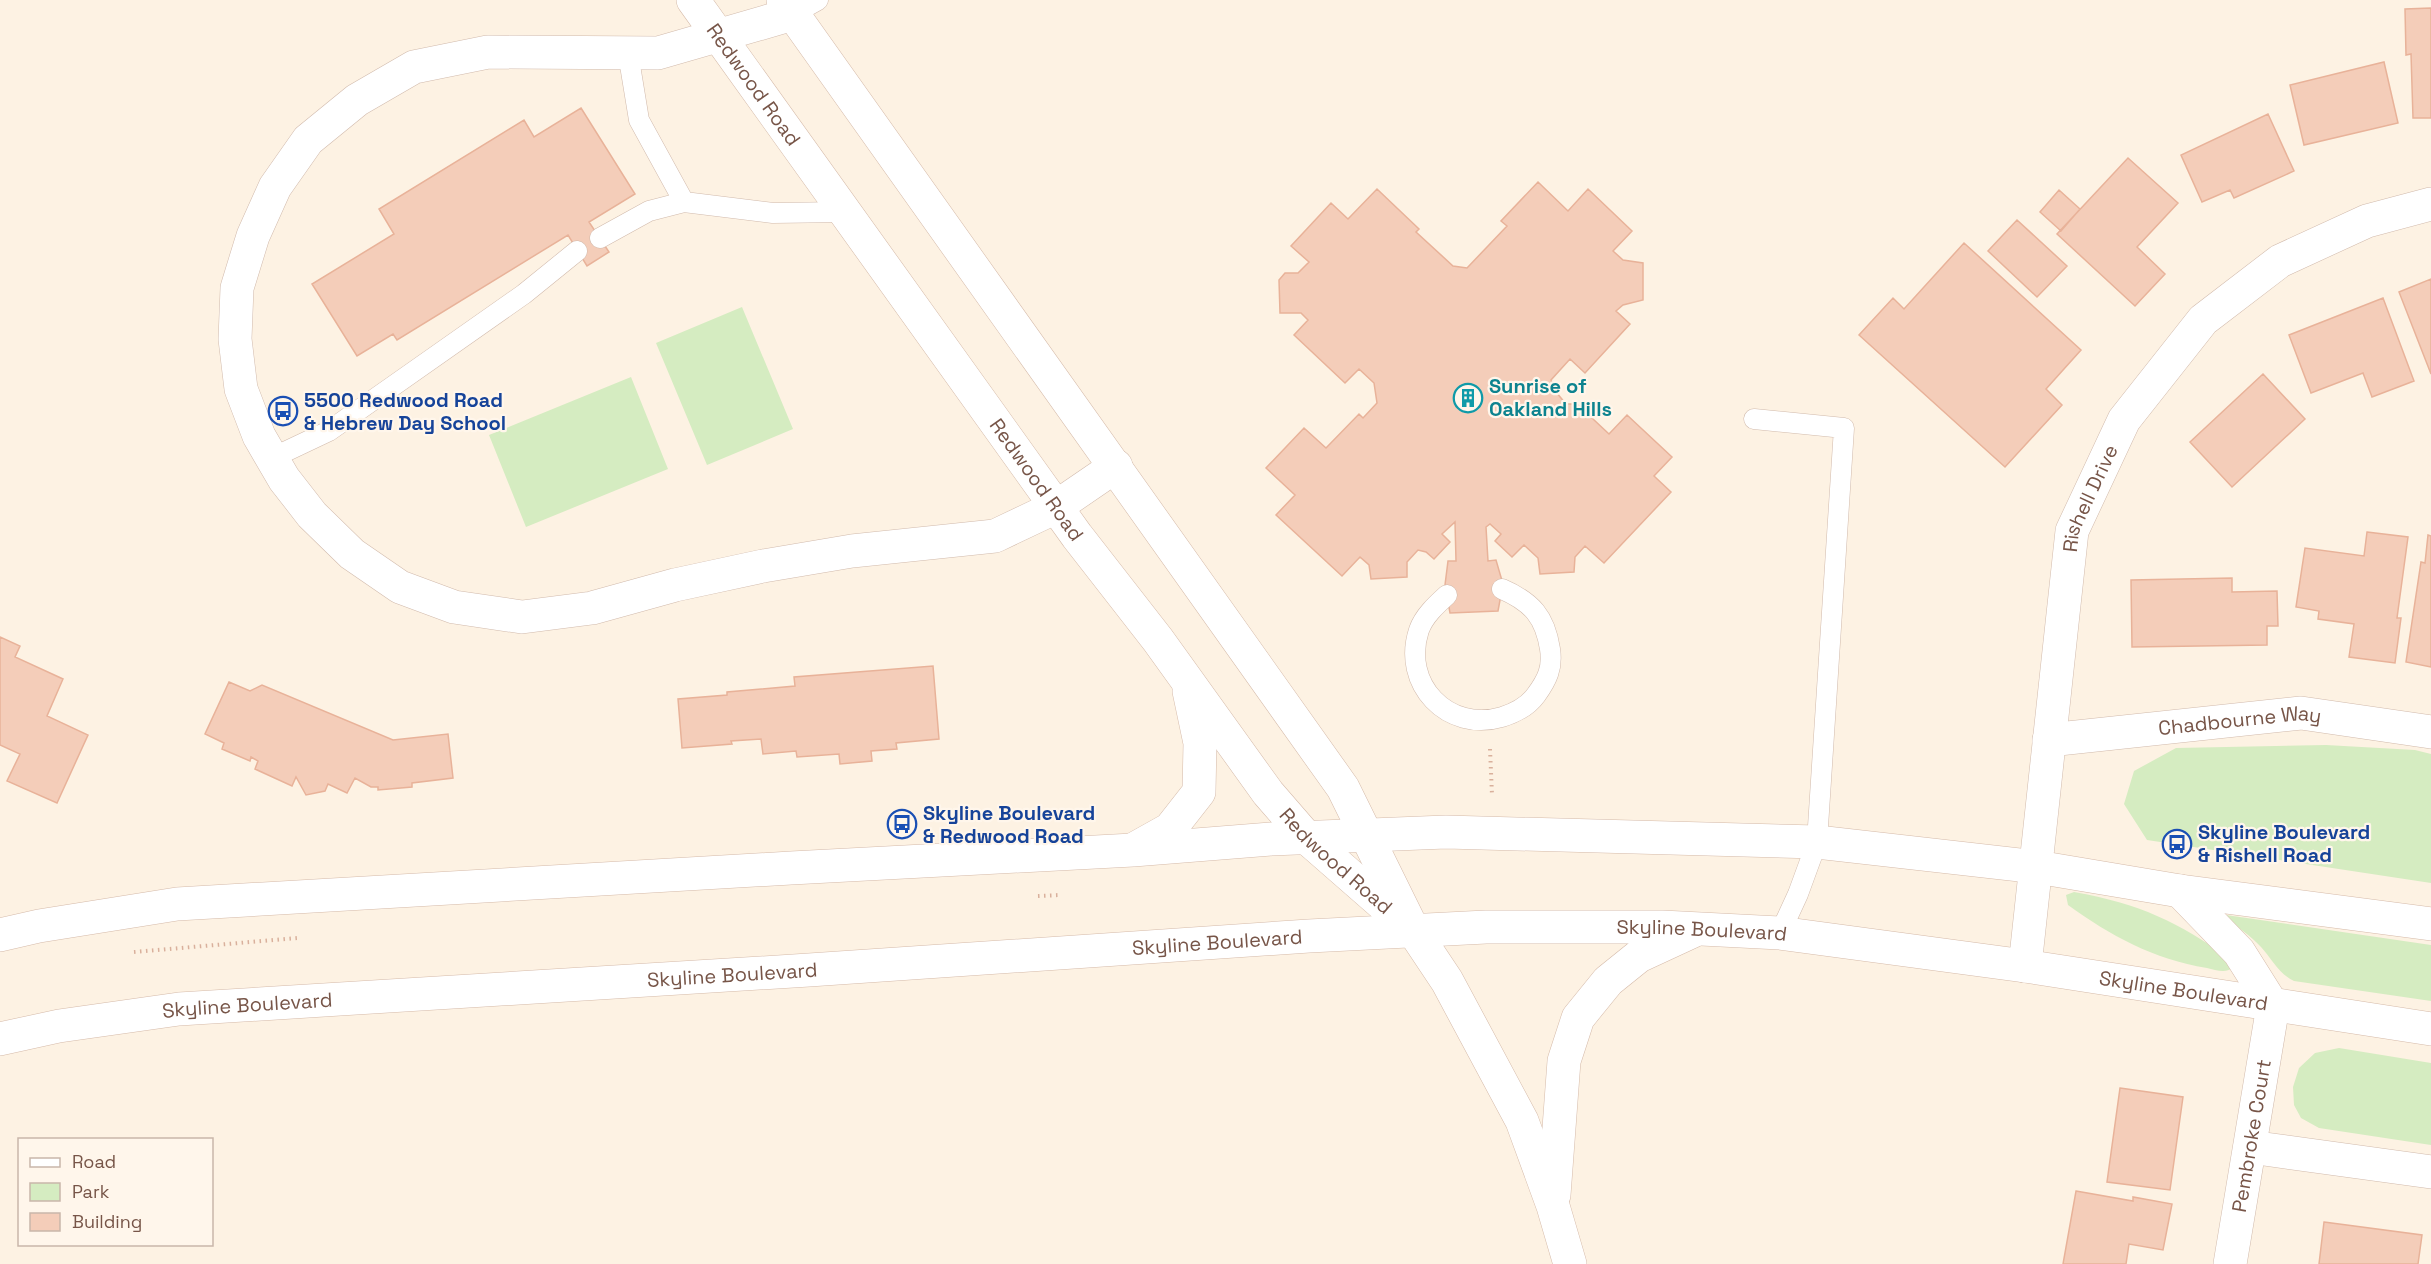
<svg xmlns="http://www.w3.org/2000/svg" width="2431" height="1264" font-family="'Space Grotesk',sans-serif">
<style>
.green{fill:#d5ecc1}
.building{fill:#f4cdb9;stroke:#e8b299;stroke-width:1.5}
.lines{fill:none;stroke-linecap:round;stroke-linejoin:round}
.service-casing{stroke:#d1baac;stroke-width:21}
.minor-casing{stroke:#d1baac;stroke-width:34}
.secondary-casing{stroke:#d5baa9;stroke-width:34}
.path{stroke:#d9b09c;stroke-width:4;stroke-dasharray:1.5 4.5;stroke-linecap:butt}
.service{stroke:#fff;stroke-width:20}
.minor{stroke:#fff;stroke-width:33}
.secondary{stroke:#fff;stroke-width:33}
.labels{text-anchor:middle;dominant-baseline:central;stroke-width:4.5;stroke-linejoin:round;paint-order:stroke}
.street-label{font-size:20px;fill:#775548;stroke:#fff6eb}
.culture-label{font-size:20px;font-weight:bold;fill:#0d838f;stroke:#fff6eb;text-anchor:start}
.transit-label{font-size:20px;font-weight:bold;fill:#164399;stroke:#fff6eb;text-anchor:start}
</style>
<rect width="100%" height="100%" fill="#fdf2e3"/>
<path class="green" d="M742,307L793,429L707,465L656,343Z
M631,377L668,469L526,527L489,435Z
M2326,745L2415,750L2431,754V883L2147,840L2124,804L2134,771L2176,748Z
M2074,892C2141,904 2176,921 2232,960L2234,967C2226,974 2216,970 2207,968C2153,959 2111,936 2068,905L2066,895Z
M2226,915L2431,945V1001L2294,981C2279,974 2272,959 2261,947C2250,935 2238,927 2224,918Z
M2339,1048L2431,1063V1145L2319,1128L2301,1118L2294,1105L2293,1087L2299,1068L2315,1053Z"/>
<path class="building" d="M2431,8V118H2413L2411,54L2406,55L2405,9Z
M2384,62L2398,123L2304,145L2290,85Z
M581,108L635,194L589,222L609,252L587,266L568,235L397,340L393,334L357,356L312,284L394,234L379,209L524,120L534,137Z
M2268,114L2294,171L2234,198L2230,190L2202,202L2181,155Z
M2128,158L2178,203L2137,247L2165,274L2135,306L2057,234Z
M1538,182L1568,211L1588,189L1632,231L1613,251L1623,260L1643,263V300L1623,305L1616,311L1630,324L1585,373L1570,359L1551,380L1556,392L1566,404H1577L1609,434L1627,415L1672,457L1654,476L1671,492L1604,563L1585,546L1575,557L1574,572L1540,574L1538,558L1524,545L1512,557L1495,541L1501,534L1490,524L1486,527L1488,561L1496,560L1503,584L1498,611L1450,613L1445,585L1448,561H1456L1455,522L1442,534L1450,542L1434,559L1426,552L1418,550L1407,562V577L1371,579L1369,565L1360,557L1342,576L1276,515L1295,495L1266,468L1304,428L1326,448L1359,414L1363,418L1377,403L1374,383L1359,369L1345,383L1294,335L1308,320L1301,313H1280L1279,280L1285,273H1298L1309,262L1291,246L1331,203L1348,219L1377,189L1419,229L1416,232L1453,266L1467,268L1507,226L1501,221Z
M2059,190L2080,209L2061,231L2040,212Z
M2017,220L2067,266L2037,297L1988,251Z
M1964,243L2081,350L2046,389L2062,405L2005,467L1859,335L1893,298L1904,309Z
M2431,279V374L2399,292Z
M2383,298L2414,381L2372,397L2363,373L2311,393L2289,335Z
M2263,374L2305,419L2232,487L2190,442Z
M2367,532L2408,537L2397,618H2401L2395,663L2349,657L2354,624L2318,619L2319,611L2296,607L2305,548L2364,556Z
M2428,535L2431,536V667L2406,662L2421,562L2425,563Z
M2232,578V592L2277,591L2278,626H2267V645L2132,647L2131,580Z
M0,637L20,646L15,657L63,679L47,716L88,735L57,803L7,781L20,754L0,745Z
M933,666L939,739L896,743L897,749L871,751L872,761L840,764L839,754L797,757L796,751L763,754L761,739L731,741L732,744L682,748L678,699L727,695V692L795,686L794,677Z
M229,682L250,691L262,685L393,740L448,734L453,778L412,783V787L378,790V787H371L355,778L347,793L328,784L325,791L306,795L296,777L292,786L255,769L258,761L251,757L250,761L222,749L224,743L205,734Z
M2120,1088L2183,1097L2170,1190L2107,1182Z
M2076,1191L2133,1201V1197L2172,1204L2163,1250L2129,1244L2126,1264H2063Z
M2324,1222L2422,1235L2418,1264H2319Z"/>
<g class="lines">
<g class="service-casing">
<path id="service" d="M793,14L818,0
M628,53L639,120L684,202
M600,238L649,211L684,202L773,213L844,212
M1754,419L1844,428L1817,842L1798,894L1780,933
M272,458L329,431L524,294L577,251
M1447,595C1436,605 1424,616 1419,630C1401,684 1448,733 1502,717C1515,713 1528,706 1536,695C1547,680 1553,668 1550,649C1545,617 1532,602 1502,589"/>
</g>
<g class="minor-casing">
<g id="minor">
<path d="M793,14L658,53L488,52L414,67L357,100L308,140L275,187L253,236L237,288L235,339L241,389L259,436L284,479L312,515L352,554L400,587L454,607L522,617L592,608L675,585L763,566L852,551L995,536L1056,507L1116,466"/>
<path id="s1" d="M2049,740L2301,713L2431,732"/>
<path id="s2" d="M2025,966L2072,531L2124,420L2203,320L2280,261L2367,221L2431,204"/>
<path d="M2250,1147L2431,1172"/>
<path id="s3" d="M2230,1264L2273,1006"/>
</g>
</g>
<g class="secondary-casing">
<g id="secondary">
<path id="s4" d="M693,0L1077,536L1158,640L1268,793L1307,838L1402,921"/>
<path d="M783,0L1343,788L1413,930L1447,981L1522,1121L1553,1206L1570,1264"/>
<path d="M1136,848L1170,829L1199,792L1200,743L1189,691"/>
<path d="M2180,891L2239,952L2273,1006"/>
<path d="M0,935L39,926L177,904L791,868L1133,850L1271,839L1446,832L1817,842L2037,867L2180,891L2431,924"/>
<path id="s5" d="M0,1039L59,1026L179,1009L809,970L1309,936L1486,927H1662L1780,933L2025,966L2431,1029"/>
<path d="M1554,1195L1564,1061L1578,1018L1608,981L1639,956L1693,931"/>
</g>
</g>
<path class="path" d="M1490,749L1492,795
M1038,896L1060,895
M134,952L297,938"/>
<use href="#service" class="service"/>
<use href="#minor" class="minor"/>
<use href="#secondary" class="secondary"/>
</g>
<defs>
<g id="building-ring" transform="scale(1.5)"><circle r="9.5" fill="#fff6eb" stroke="#0f9aa8" stroke-width="1.5"/><path d="M-4-6H4V6H1V3H-1V6H-4ZM-2.5-4.3h1.7v1.8h-1.7ZM.8-4.3h1.7v1.8H.8ZM-2.5-1h1.7V.8h-1.7ZM.8-1h1.7V.8H.8Z" fill="#0f9aa8"/></g>
<g id="bus-ring" transform="scale(1.5)"><circle r="9.5" fill="#fff6eb" stroke="#1a4fb4" stroke-width="1.5"/><path d="M-5-6H5V4H4V6H2V4H-2V6H-4V4H-5ZM-3.5-4V0h7V-4ZM-3.5 1.2v1.5H-2V1.2ZM2 1.2v1.5H3.5V1.2Z" fill="#1a4fb4"/></g>
</defs>
<g fill-rule="evenodd">
<use href="#building-ring" x="1468" y="398"/>
<use href="#bus-ring" x="283" y="411"/>
<use href="#bus-ring" x="902" y="824"/>
<use href="#bus-ring" x="2177" y="844"/>
</g>
<g class="labels">
<g class="street-label">
<text stroke="none"><textPath href="#s4" startOffset="104">Redwood Road</textPath></text>
<text stroke="none"><textPath href="#s4" startOffset="590">Redwood Road</textPath></text>
<text stroke="none"><textPath href="#s2" startOffset="474">Rishell Drive</textPath></text>
<text stroke="none"><textPath href="#s1" startOffset="192">Chadbourne Way</textPath></text>
<text stroke="none"><textPath href="#s4" startOffset="1076">Redwood Road</textPath></text>
<text stroke="none"><textPath href="#s5" startOffset="1707">Skyline Boulevard</textPath></text>
<text stroke="none"><textPath href="#s5" startOffset="1222">Skyline Boulevard</textPath></text>
<text stroke="none"><textPath href="#s5" startOffset="736">Skyline Boulevard</textPath></text>
<text stroke="none"><textPath href="#s5" startOffset="2193">Skyline Boulevard</textPath></text>
<text stroke="none"><textPath href="#s5" startOffset="250">Skyline Boulevard</textPath></text>
<text stroke="none"><textPath href="#s3" startOffset="130">Pembroke Court</textPath></text>
</g>
<g class="culture-label">
<text x="1489" y="386">Sunrise of<tspan x="1489" dy="23">Oakland Hills</tspan></text>
</g>
<g class="transit-label">
<text x="304" y="400">5500 Redwood Road<tspan x="304" dy="23">&amp; Hebrew Day School</tspan></text>
<text x="923" y="813">Skyline Boulevard<tspan x="923" dy="23">&amp; Redwood Road</tspan></text>
<text x="2198" y="832">Skyline Boulevard<tspan x="2198" dy="23">&amp; Rishell Road</tspan></text>
</g>
</g>
<rect x="18" y="1138" width="195" height="108" fill="#fff6eb" stroke="#c9b6aa" stroke-width="1.5"/>
<rect x="30" y="1158" width="30" height="9" fill="#ffffff" stroke="#c9b6aa" stroke-width="1.5"/>
<text x="72" y="1168" font-size="18" fill="#775548">Road</text>
<rect x="30" y="1183" width="30" height="18" fill="#d5ecc1" stroke="#c9b6aa" stroke-width="1.5"/>
<text x="72" y="1198" font-size="18" fill="#775548">Park</text>
<rect x="30" y="1213" width="30" height="18" fill="#f4cdb9" stroke="#c9b6aa" stroke-width="1.5"/>
<text x="72" y="1228" font-size="18" fill="#775548">Building</text>
</svg>
